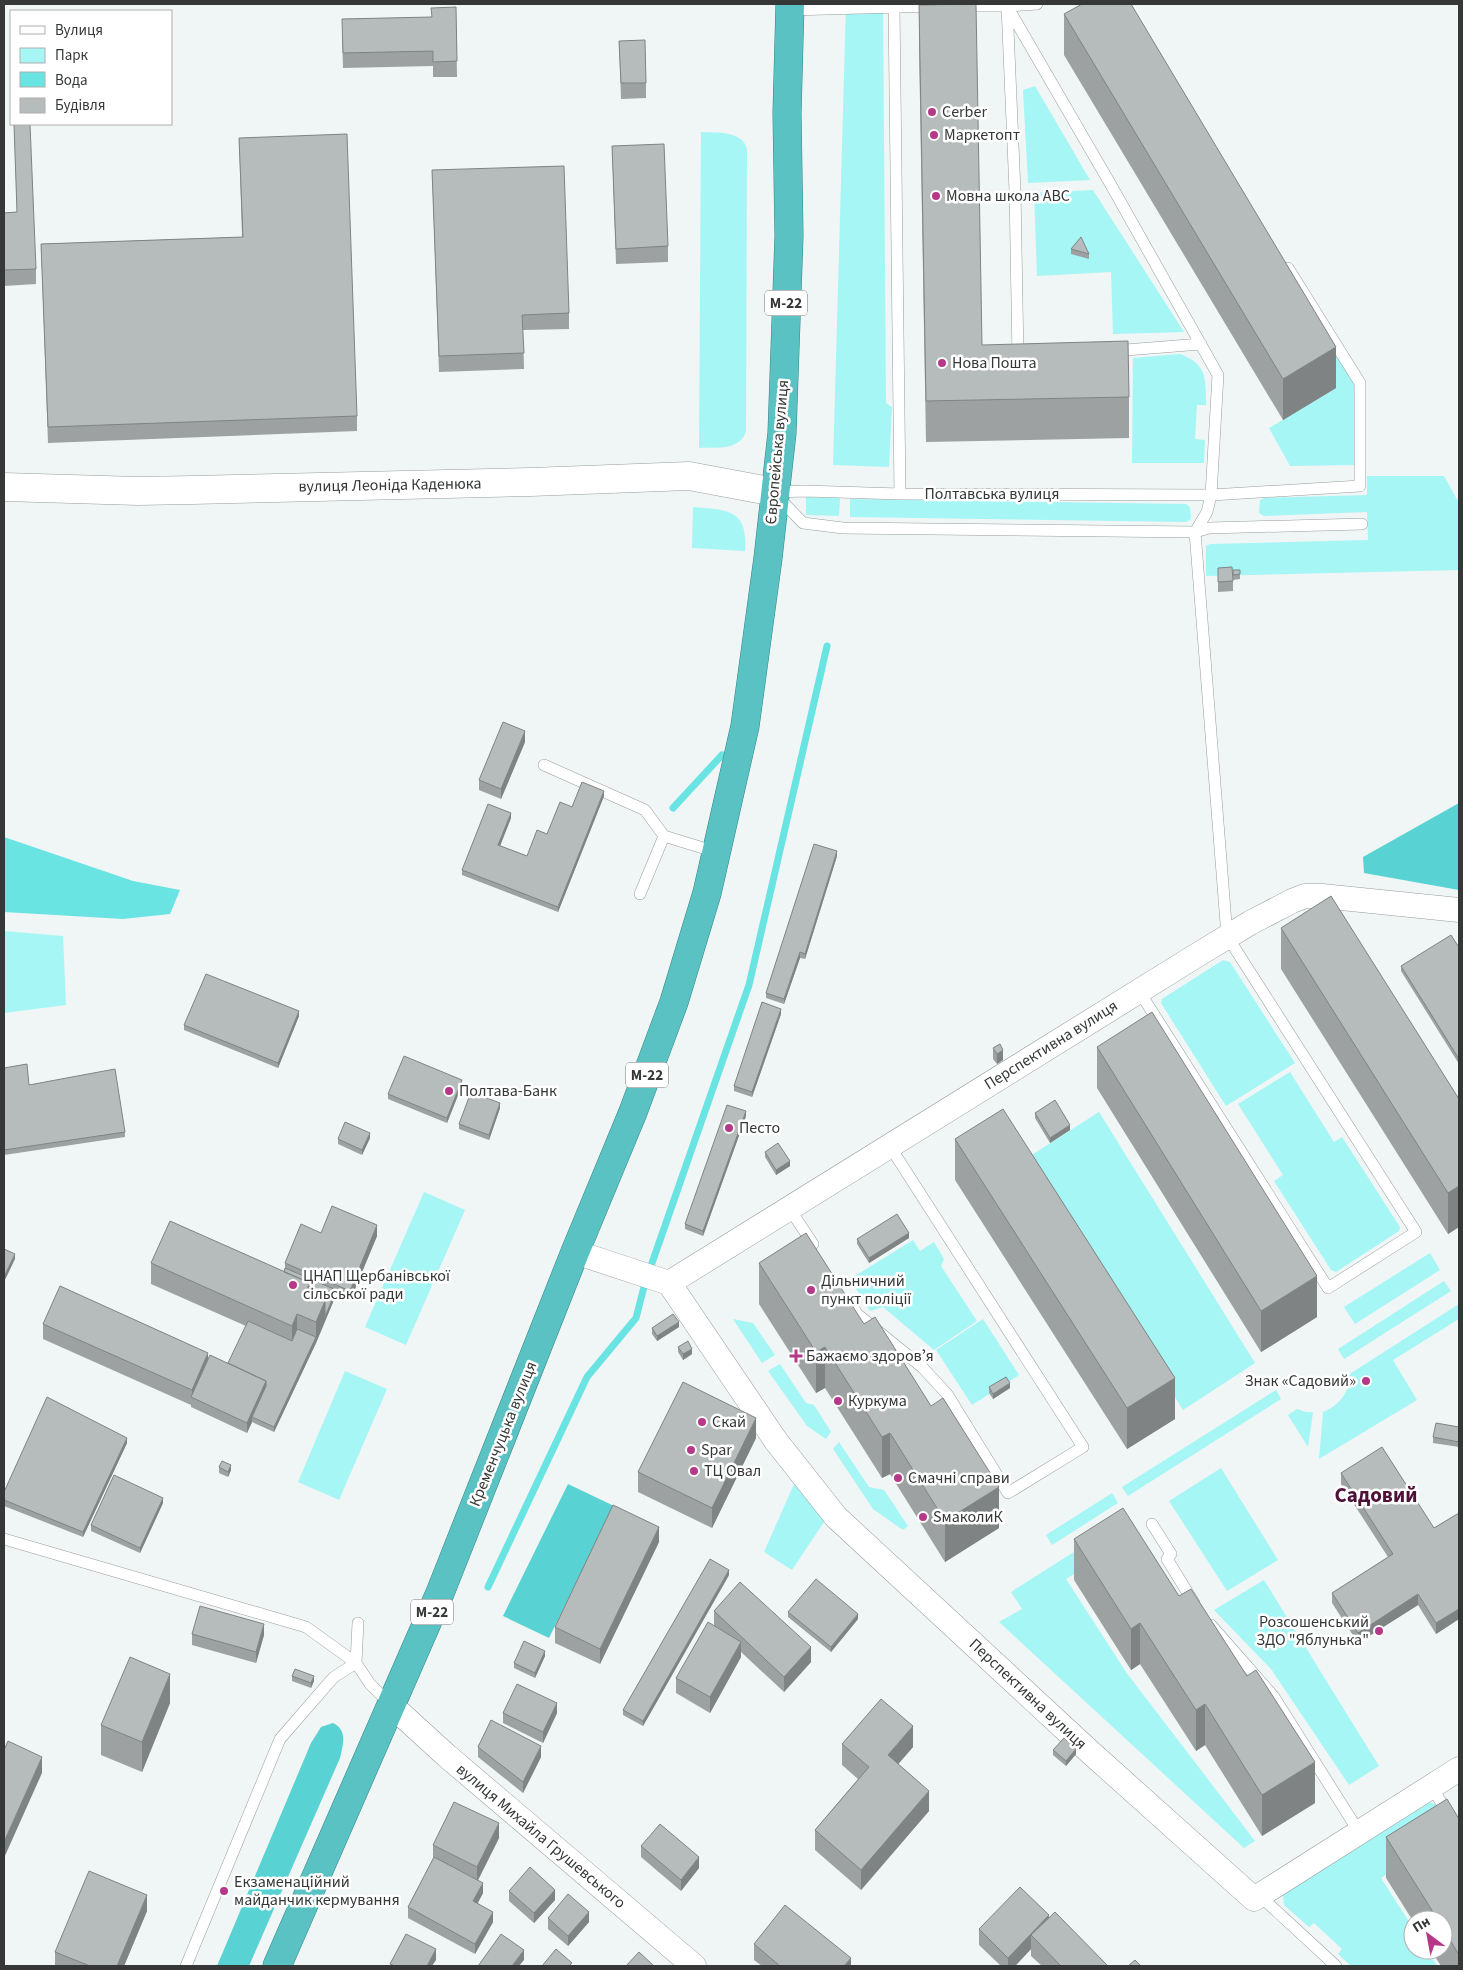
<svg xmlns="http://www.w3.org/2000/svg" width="1463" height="1970" font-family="'Source Sans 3',sans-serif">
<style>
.green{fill:#a6f6f6}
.forest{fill:#58d2d2}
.water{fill:#6ae3e3}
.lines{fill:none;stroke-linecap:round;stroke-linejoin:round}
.stream{stroke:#6ae3e3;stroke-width:7}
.service-casing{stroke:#989d9d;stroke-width:12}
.minor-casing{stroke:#989d9d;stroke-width:25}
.tertiary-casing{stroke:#989d9d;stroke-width:29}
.trunk-casing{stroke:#328787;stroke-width:29}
.service{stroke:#fff;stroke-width:11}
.minor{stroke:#fff;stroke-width:24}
.tertiary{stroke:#fff;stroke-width:28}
.trunk{stroke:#5ac2c2;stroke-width:28}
.wall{fill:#9da1a1}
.shaded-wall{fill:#7f8383}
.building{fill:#b6bbbb;stroke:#7f8383}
.poi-dot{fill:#b63989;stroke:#fff;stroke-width:2}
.labels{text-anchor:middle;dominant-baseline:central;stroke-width:5;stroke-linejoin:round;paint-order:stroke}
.shield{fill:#fff;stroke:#727474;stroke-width:1}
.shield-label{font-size:15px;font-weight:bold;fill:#363838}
.poi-label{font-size:16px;fill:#363838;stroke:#fff;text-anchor:start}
.street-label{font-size:16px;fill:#363838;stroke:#fff}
.district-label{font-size:21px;font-weight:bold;fill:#4e1238;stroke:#fff}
</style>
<rect width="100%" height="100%" fill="#f0f5f5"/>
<path class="green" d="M846,4H883L886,403L892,407L889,467L833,465Z
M1123,11L1356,385L1357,465L1290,466L1269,428L1336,388Z
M1035,86L1090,180L1028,183L1023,90Z
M701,132C715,133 744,130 747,150L746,431C740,451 717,447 699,448Z
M1093,190L1184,332L1113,334L1111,272L1037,276L1034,193Z
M1180,354C1207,364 1206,379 1206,405H1197L1195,439L1205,440L1204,463H1132L1133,358Z
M1367,476H1444L1459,503V570L1206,576V546L1210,544L1368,540L1367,512L1264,516L1259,513L1260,500L1264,498L1367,495Z
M806,497L840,498L839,516L806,515Z
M850,499L1186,504L1190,507L1191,519L1186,522L850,517Z
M693,507C728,510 748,509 745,551L692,548Z
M4,931L63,936L66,1005L4,1013Z
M1223,960L1230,962L1295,1063L1226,1106L1161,1003L1162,999Z
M1290,1072L1334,1142L1342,1137L1400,1227L1399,1231L1336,1272L1331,1270L1274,1181L1283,1175L1238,1104Z
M1099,1112L1255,1363L1183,1410L1027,1158Z
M424,1192L465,1210L406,1345L365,1327Z
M913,1240L920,1251L934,1242L944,1259L941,1266L977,1321L934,1350L883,1307L870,1311L850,1279Z
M1430,1253L1440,1270L1355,1324L1344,1307Z
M1444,1281L1451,1291L1344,1359L1338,1349Z
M1459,1304V1319L1393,1360L1417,1400L1319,1459L1323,1412C1338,1406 1351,1392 1348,1375Z
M733,1319L753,1323L775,1355L762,1363Z
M983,1319L1019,1375L972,1405L936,1350Z
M780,1364L806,1403L814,1405L831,1432L826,1439L807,1426L768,1371Z
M345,1371L387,1389L339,1500L298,1482Z
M1276,1390L1281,1399L1128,1496L1122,1487Z
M1297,1409L1306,1412H1313L1308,1447L1288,1415Z
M839,1442L869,1487L884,1490L908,1526L903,1530L873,1509L833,1449Z
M1221,1468L1278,1560L1227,1591L1169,1501Z
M794,1484L826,1519L792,1570L764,1552Z
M1112,1493L1118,1503L1052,1545L1046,1535Z
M1126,1519L1137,1536L1066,1579L1126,1672L1255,1841L1244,1848L999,1622L1022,1609L1011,1592Z
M1264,1580L1379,1766L1349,1785L1271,1669L1214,1610Z
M1426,1801L1435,1804L1454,1831L1381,1878L1413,1928V1950H1427L1437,1966H1351L1338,1954L1342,1949L1314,1923L1309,1927L1284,1905L1283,1895Z"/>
<path class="forest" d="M1459,803V890L1364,873L1363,857Z
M568,1484L614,1506L549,1638L503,1616Z
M333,1723C348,1730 343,1745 340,1758L249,1966H217L311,1743L321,1727Z"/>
<path class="water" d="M4,837L133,881L180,890L170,914L123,919L4,912Z"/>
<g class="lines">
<path class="stream" d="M673,808L722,755
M652,1263L749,985L827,646
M488,1587L587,1377L636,1318L645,1283"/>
<g class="service-casing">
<path id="service" d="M1037,4L1007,6L1111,185L1218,375L1211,495L1207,512L1195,532
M962,6H1007L1015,191L1018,357
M894,7L900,494
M790,10L934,6
M1113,351L1201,344
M776,492L805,491L900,494L1211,495L1360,486V383L1288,268
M778,497L803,523L843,528L1195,532L1209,528L1362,524
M544,765L645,810L664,836L716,852
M640,894L664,836
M1139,991L1328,1288L1416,1232L1227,936L1195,532
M789,1208L813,1244
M850,1302L857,1314L922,1367L947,1394L1008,1493L1083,1447L889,1145
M1152,1524L1171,1554L1167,1559L1194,1603
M4,1539L306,1627L356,1663L334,1677L326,1686L280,1739L186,1966
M358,1623L356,1663L370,1684L390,1704
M1211,1625L1274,1697L1359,1832
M1431,1786L1459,1831
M1260,1896L1336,1966"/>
</g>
<g class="minor-casing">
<path id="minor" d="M575,1252L669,1283L776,1441L836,1517L1090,1752L1254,1899L1459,1769
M669,1283L1194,957L1250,923L1292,901L1305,896H1322L1459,910
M390,1704L447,1756L694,1966"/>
</g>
<g class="tertiary-casing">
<path id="tertiary" d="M4,487L138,491L193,490L531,482L689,476L774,492"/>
</g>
<g class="trunk-casing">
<path id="trunk" d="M277,1966L440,1593L575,1252L633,1112L674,1002L707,893L745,726L768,558L782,433L789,236L787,113L790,4"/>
</g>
<use href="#service" class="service"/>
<use href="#minor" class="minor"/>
<use href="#tertiary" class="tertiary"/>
<use href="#trunk" class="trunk"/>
</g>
<path class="wall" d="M919,5L982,345L1129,397V438L926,442L919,46Z
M456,7L457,77H433V66L343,68L342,34L431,17Z
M1064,14L1336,388L1283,420L1064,55Z
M619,41L646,83V98L621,99Z
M14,124L36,269V284L4,286V213L17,212Z
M239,138L357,416V431L48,443L41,244L242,237Z
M612,146L668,246V262L616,264Z
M432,170L569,313V329L523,330L524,369L439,372Z
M1071,249L1089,254V259L1071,254Z
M1218,568L1233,581V591L1218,592Z
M1233,570H1240V579L1233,580Z
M525,742L501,799L479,790V780Z
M604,796L558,912L462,875V870L511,818L500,846L527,856L572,807Z
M837,856L805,959L800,958L784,1004L766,998V993Z
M1281,928L1459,1099V1227L1448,1234L1281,969Z
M1459,945V1064L1401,971V966Z
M781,1014L752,1097L734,1091V1086Z
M299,1016L278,1068L184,1030V1025Z
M1097,1047L1317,1317L1261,1352L1097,1088Z
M993,1048L1003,1060L997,1064L993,1059Z
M4,1068L29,1085L125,1132V1137L4,1155Z
M462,1085L447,1123L388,1099V1094Z
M500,1108L489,1140L459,1129V1124Z
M1035,1113L1070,1130L1050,1143L1035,1118Z
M746,1116L703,1236L685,1229V1224Z
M370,1138L362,1155L338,1144V1139Z
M955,1139L1175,1419L1127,1449L955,1180Z
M765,1152L790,1166L776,1175L765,1157Z
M321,1233L377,1236L350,1301L336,1295L316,1343L274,1432L252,1422L247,1433L191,1407V1405L43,1339V1324L228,1363L246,1326L151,1284V1263L284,1272L285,1268V1263Z
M909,1238L869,1263L857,1244V1239Z
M759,1263L864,1324L999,1528L945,1562L890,1474L882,1478L825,1388L816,1393L759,1304Z
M679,1327L657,1341L652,1334V1328Z
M678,1347L692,1354L683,1360L678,1352Z
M989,1387L1010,1388L993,1399L989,1393Z
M1459,1427V1447L1433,1443V1437Z
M756,1438L712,1528L638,1492V1472Z
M127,1443L83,1537L4,1506V1492Z
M219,1467L231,1470L228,1477L219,1473Z
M1341,1473L1434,1528L1459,1513V1619L1436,1634L1418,1605L1358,1643L1332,1603V1593L1388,1557L1341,1484Z
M163,1503L140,1553L91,1531V1525Z
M1074,1539L1179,1596L1247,1676L1315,1803L1262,1836L1205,1745L1196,1751L1140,1664L1131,1670L1074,1580Z
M659,1542L600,1664L555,1643V1627Z
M729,1575L643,1726L623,1715V1710Z
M714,1611L811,1662L784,1692L741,1652V1657L710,1713L676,1693V1678L714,1626Z
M788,1612L858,1619L831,1652L788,1617Z
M192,1634L264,1635L256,1663L192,1645Z
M545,1656L535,1678L514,1668V1663Z
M292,1676L314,1681L311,1688L292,1681Z
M170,1703L142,1772L101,1755V1725Z
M503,1713H557L543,1743L503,1723Z
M842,1744L913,1747L898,1764L929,1811L861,1890L815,1850V1830L858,1779L842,1765Z
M478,1747L541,1757L523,1793L478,1757Z
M1053,1750L1076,1754L1066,1766L1053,1755Z
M1459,1819V1966H1441L1431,1950H1443V1920H1413V1921L1386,1878V1837Z
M499,1838L478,1880L483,1893L478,1903L493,1922L475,1954L408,1918V1907L433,1859V1845Z
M641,1846L699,1868L681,1891L641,1857Z
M509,1891L555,1900L534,1923L509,1901Z
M147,1911L124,1966H55V1952Z
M1049,1917L1108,1966H1042L1031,1956V1949L1015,1966H1001L979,1945V1929Z
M548,1918L589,1922L568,1946L548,1929Z
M754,1944L851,1966H762L754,1960Z"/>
<path class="shaded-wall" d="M1336,347V388L1283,420V379Z
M525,731V742L501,799V789Z
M604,791V796L558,912V907Z
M511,813V818L498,851V845Z
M837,851V856L805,959V954Z
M800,952V958L784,1004V999Z
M781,1009V1014L752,1097V1092Z
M299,1011V1016L278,1068V1063Z
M1003,1050V1060L997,1064V1054Z
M462,1080V1085L447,1123V1118Z
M500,1103V1108L489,1140V1135Z
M746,1111V1116L703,1236V1231Z
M1070,1125V1130L1050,1143V1138Z
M370,1133V1138L362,1155V1150Z
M790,1161V1166L776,1175V1170Z
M1459,1186V1227L1448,1234V1193Z
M377,1225V1236L350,1301V1291Z
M909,1233V1238L869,1263V1258Z
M15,1254V1259L4,1282V1277Z
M1317,1276V1317L1261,1352V1311Z
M310,1283V1303L305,1293Z
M336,1290V1295L316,1343L274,1432V1427L316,1337V1322L325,1301Z
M297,1314V1335L292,1346V1326Z
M679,1322V1327L657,1341V1336Z
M825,1347V1388L816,1393V1352Z
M692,1349V1354L683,1360V1354Z
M208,1353V1368L192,1397V1390Z
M1175,1378V1419L1127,1449V1408Z
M266,1381V1391L252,1417V1422L247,1433V1423Z
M1010,1383V1388L993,1399V1394Z
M756,1418V1438L712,1528V1508Z
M890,1433V1474L882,1478V1437Z
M127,1438V1443L83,1537V1532Z
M231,1465V1470L228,1477V1472Z
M999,1487V1528L945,1562V1521Z
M163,1498V1503L140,1553V1548Z
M659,1527V1542L600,1664V1649Z
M729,1570V1575L643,1726V1721Z
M1418,1594V1605L1358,1643V1633Z
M1459,1609V1619L1436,1634V1623Z
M858,1614V1619L831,1652V1647Z
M1140,1623V1664L1131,1670V1629Z
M264,1624V1635L256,1663V1652Z
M741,1642V1657L710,1713V1697Z
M811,1647V1662L784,1692V1677Z
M545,1651V1656L535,1678V1673Z
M170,1674V1703L142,1772V1742Z
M314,1676V1681L311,1688V1683Z
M557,1703V1713L543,1743V1732Z
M1205,1704V1745L1196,1751V1710Z
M913,1726V1747L888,1776V1755Z
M541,1746V1757L523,1793V1782Z
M1076,1749V1754L1066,1766V1761Z
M42,1757V1773L4,1858V1842Z
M1315,1762V1803L1262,1836V1795Z
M929,1791V1811L861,1890V1870Z
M499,1823V1838L477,1882V1867Z
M699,1857V1868L681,1891V1880Z
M483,1883V1893L473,1911V1901Z
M555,1890V1900L534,1923V1913Z
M147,1895V1911L124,1966H117Z
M493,1912V1922L475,1954V1944Z
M589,1912V1922L568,1946V1936Z
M1049,1915V1930L1031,1935V1949L1015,1966H1008V1958Z
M436,1949V1960L432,1966H427Z
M524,1950V1960L519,1966H512Z
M851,1958V1966H844Z"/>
<path class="building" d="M976,4L982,345L1128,341L1129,397L926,401L919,5Z
M1082,4H1131L1336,347L1283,379L1064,14Z
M456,7L457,61L433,62V51L343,53L342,19L432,17L431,8Z
M645,40L646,83H621L619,41Z
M14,124H30L36,269L4,270V213L17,212Z
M347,134L357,416L48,427L41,244L243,237L239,138Z
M664,144L668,246L616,249L612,146Z
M564,166L569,313L522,315L524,353L439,356L432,170Z
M1081,237L1089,254L1071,249Z
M1232,567L1233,581L1218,582V568Z
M1233,570H1240V574L1233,575Z
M503,722L525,731L501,789L479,780Z
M582,782L604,791L558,907L462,870L488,804L511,813L498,845L527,856L537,830L547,834L560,802L572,807Z
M814,844L837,851L805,954L800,952L784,999L766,993Z
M1331,896L1459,1099V1186L1448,1193L1281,928Z
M1451,935L1458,946L1459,945V1059L1401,966Z
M206,974L299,1011L278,1063L184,1025Z
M762,1002L781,1009L752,1092L734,1086Z
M1152,1012L1317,1276L1261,1311L1097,1047Z
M1000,1044L1003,1050L997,1054L993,1048Z
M404,1056L462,1080L447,1118L388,1094Z
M27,1064L29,1085L115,1069L125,1132L4,1150V1068Z
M471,1092L500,1103L489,1135L459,1124Z
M1055,1100L1070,1125L1050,1138L1035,1113Z
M727,1105L746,1111L703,1231L685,1224Z
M1003,1109L1175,1378L1127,1408L955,1139Z
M345,1122L370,1133L362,1150L338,1139Z
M778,1143L790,1161L776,1170L765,1152Z
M332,1206L377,1225L350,1291L285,1263L301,1224L321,1233Z
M897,1214L909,1233L869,1258L857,1239Z
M170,1221L310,1283L305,1293L325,1301L316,1322L297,1314L292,1326L151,1263Z
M806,1233L864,1324L875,1317L931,1406L943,1398L999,1487L945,1521L890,1433L882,1437L825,1347L816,1352L759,1263Z
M4,1249L15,1254L4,1277Z
M285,1268L336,1290L325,1317V1301L310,1295V1283L284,1272Z
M60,1286L208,1353L192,1390L43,1324Z
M673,1314L679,1322L657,1336L652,1328Z
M248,1321L292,1341L297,1329L316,1337L274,1427L252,1417L266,1386V1381L228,1363Z
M688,1341L692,1349L683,1354L678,1347Z
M210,1355L266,1381L247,1423L191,1397Z
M1006,1377L1010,1383L993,1394L989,1387Z
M683,1382L756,1418L712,1508L638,1472Z
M47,1397L127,1438L83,1532L4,1500V1492Z
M1436,1423L1459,1427V1442L1433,1437Z
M1382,1447L1434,1528L1459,1513V1609L1436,1623L1418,1594L1358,1633L1332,1593L1393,1554L1341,1473Z
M222,1461L231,1465L228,1472L219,1467Z
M114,1475L163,1498L140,1548L91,1525Z
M613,1505L659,1527L600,1649L555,1627Z
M1123,1508L1179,1596L1191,1589L1247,1676L1256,1670L1315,1762L1262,1795L1205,1704L1196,1710L1140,1623L1131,1629L1074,1539Z
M710,1559L729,1570L643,1721L623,1710Z
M816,1579L858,1614L831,1647L788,1612Z
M740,1582L811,1647L784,1677L714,1611Z
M200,1606L264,1624L256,1652L192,1634Z
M708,1622L741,1642L710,1697L676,1678Z
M524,1641L545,1651L535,1673L514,1663Z
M130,1657L170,1674L142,1742L101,1725Z
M295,1669L314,1676L311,1683L292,1676Z
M517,1684L557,1703L543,1732L503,1713Z
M881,1699L913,1726L888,1755L929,1791L861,1870L815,1830L869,1767L842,1744Z
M491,1720L541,1746L523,1782L478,1747Z
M1064,1738L1076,1749L1066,1761L1053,1750Z
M8,1741L42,1757L4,1842V1750Z
M1447,1799L1459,1819V1955L1443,1928V1920H1438L1386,1837Z
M454,1802L499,1823L477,1867L433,1845Z
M660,1824L699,1857L681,1880L641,1846Z
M434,1857L483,1883L473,1901L493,1912L475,1944L408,1907Z
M530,1867L555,1890L534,1913L509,1891Z
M89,1871L147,1895L117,1966H90L55,1952Z
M1020,1887L1049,1915L1008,1958L979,1929Z
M568,1894L589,1912L568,1936L548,1918Z
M785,1905L851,1958L844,1966H780L754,1944Z
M1055,1912L1108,1966H1061L1031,1935Z
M406,1934L436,1949L427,1966H395L390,1964Z
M501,1934L524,1950L512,1966H478Z
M556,1949L572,1963L569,1966H542Z
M639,1952L654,1966H626Z
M1135,1960L1141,1966H1128Z"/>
<g class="poi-dot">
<circle cx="932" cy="112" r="5"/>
<circle cx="934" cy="135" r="5"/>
<circle cx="936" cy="196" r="5"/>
<circle cx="942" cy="363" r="5"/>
<circle cx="449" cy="1091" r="5"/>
<circle cx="729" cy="1128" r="5"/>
<circle cx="293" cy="1285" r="5"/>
<circle cx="811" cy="1290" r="5"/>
<path d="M793.5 1348.5h5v5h5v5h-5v5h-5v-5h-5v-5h5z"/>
<circle cx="1366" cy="1381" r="5"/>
<circle cx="838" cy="1401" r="5"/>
<circle cx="702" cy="1422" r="5"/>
<circle cx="691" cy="1450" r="5"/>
<circle cx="694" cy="1471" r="5"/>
<circle cx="898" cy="1478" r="5"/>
<circle cx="923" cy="1517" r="5"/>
<circle cx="1379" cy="1631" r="5"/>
<circle cx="224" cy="1891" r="5"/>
</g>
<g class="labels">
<g class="shield">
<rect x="765" y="290.5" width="42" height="25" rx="4"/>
<rect x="626" y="1062.5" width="42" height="25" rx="4"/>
<rect x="411" y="1599.5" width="42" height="25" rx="4"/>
</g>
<g class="shield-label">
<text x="786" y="303">М-22</text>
<text x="647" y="1075">М-22</text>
<text x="432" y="1612">М-22</text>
</g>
<g class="poi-label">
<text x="942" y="112">Cerber</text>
<text x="944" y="135">Маркетопт</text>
<text x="946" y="196">Мовна школа ABC</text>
<text x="952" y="363">Нова Пошта</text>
<text x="459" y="1091">Полтава-Банк</text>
<text x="739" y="1128">Песто</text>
<text x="303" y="1276">ЦНАП Щербанівської<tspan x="303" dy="18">сільської ради</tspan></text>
<text x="821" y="1281">Дільничний<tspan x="821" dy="18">пункт поліції</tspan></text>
<text x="806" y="1356">Бажаємо здоровʼя</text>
<text x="1356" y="1381" text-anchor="end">Знак «Садовий»</text>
<text x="848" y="1401">Куркума</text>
<text x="712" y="1422">Скай</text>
<text x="701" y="1450">Spar</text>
<text x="704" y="1471">ТЦ Овал</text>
<text x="908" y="1478">Смачні справи</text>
<text x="933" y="1517">SмаколиК</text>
<text x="1369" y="1622" text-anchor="end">Розсошенський<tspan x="1369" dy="18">ЗДО "Яблунька"</tspan></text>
<text x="234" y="1882">Екзаменаційний<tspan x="234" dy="18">майданчик кермування</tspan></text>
</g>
<g class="street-label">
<text transform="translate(777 452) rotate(-85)">Європейська вулиця</text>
<text transform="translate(390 485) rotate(-1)">вулиця Леоніда Каденюка</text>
<text x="992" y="494">Полтавська вулиця</text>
<text transform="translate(1051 1045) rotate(-32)">Перспективна вулиця</text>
<text transform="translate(503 1434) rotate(-68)">Кременчуцька вулиця</text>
<text transform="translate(1028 1694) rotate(43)">Перспективна вулиця</text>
<text transform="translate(541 1836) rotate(40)">вулиця Михайла Грушевського</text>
</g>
<g class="district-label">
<text x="1376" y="1495">Садовий</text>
</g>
</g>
<rect width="1463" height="1970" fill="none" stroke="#363838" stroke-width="10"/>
<rect x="10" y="10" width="162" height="115" fill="#ffffff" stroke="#afafaf"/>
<rect x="20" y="26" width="25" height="8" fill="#ffffff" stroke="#afafaf"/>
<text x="55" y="35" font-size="15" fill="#363838">Вулиця</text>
<rect x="20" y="48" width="25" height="15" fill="#a6f6f6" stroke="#afafaf"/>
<text x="55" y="60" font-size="15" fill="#363838">Парк</text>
<rect x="20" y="72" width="25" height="15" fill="#6ae3e3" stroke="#afafaf"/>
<text x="55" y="85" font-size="15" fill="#363838">Вода</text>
<rect x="20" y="98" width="25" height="15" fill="#b6bbbb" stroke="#afafaf"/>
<text x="55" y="110" font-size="15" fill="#363838">Будівля</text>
<g transform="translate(1428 1935) rotate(328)"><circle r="24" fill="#ffffff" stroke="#afafaf"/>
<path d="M0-4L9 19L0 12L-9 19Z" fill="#b63989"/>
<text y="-8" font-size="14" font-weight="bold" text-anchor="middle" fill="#363838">Пн</text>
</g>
</svg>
